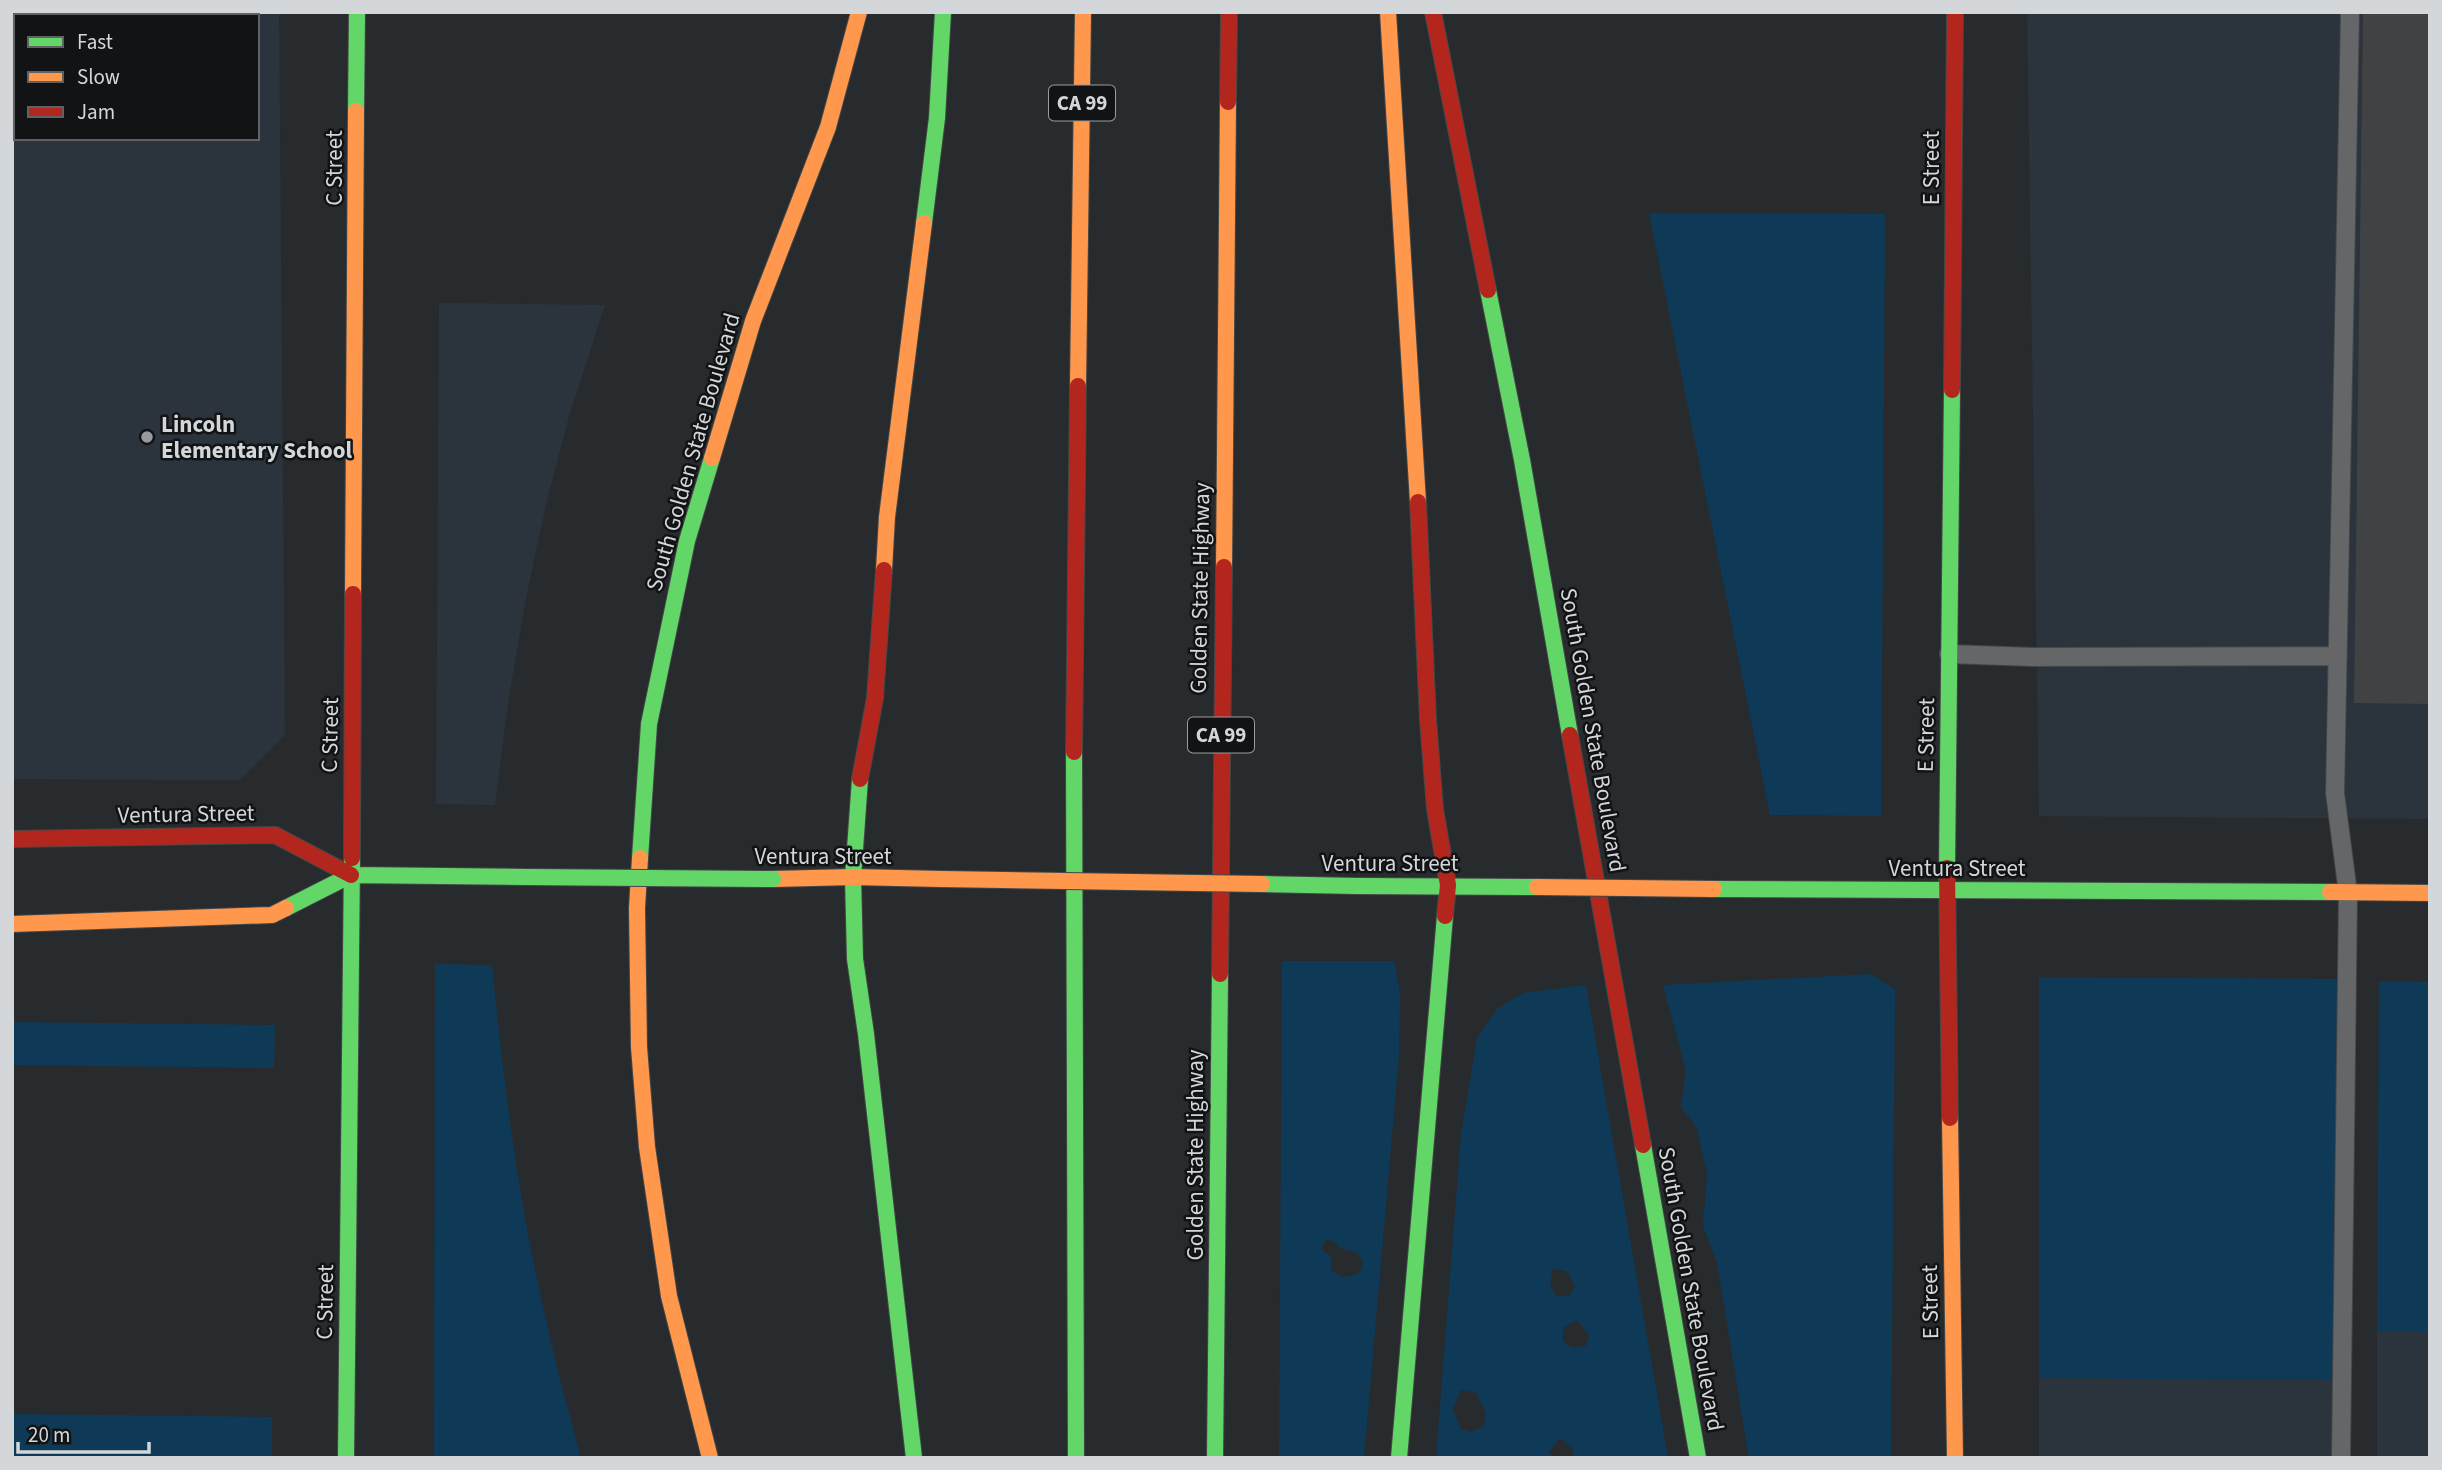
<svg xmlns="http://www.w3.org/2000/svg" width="2442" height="1470" font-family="'Source Sans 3',sans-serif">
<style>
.built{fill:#2b343c;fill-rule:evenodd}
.green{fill:#0e3a57;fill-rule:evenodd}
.building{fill:#404244}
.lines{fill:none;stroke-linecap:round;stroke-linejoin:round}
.lane-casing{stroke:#444748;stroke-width:20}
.fast-casing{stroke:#444748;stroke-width:18}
.slow-casing{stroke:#444748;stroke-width:18}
.jam-casing{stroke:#444748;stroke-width:18}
.lane{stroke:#646667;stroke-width:18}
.fast{stroke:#63d668;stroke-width:16}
.slow{stroke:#ff974d;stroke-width:16}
.jam{stroke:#b3261e;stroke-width:16}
.fast-bridge-casing{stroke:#444748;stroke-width:18;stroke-linecap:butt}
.slow-bridge-casing{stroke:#444748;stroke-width:18;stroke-linecap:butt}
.fast-bridge{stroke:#63d668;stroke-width:16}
.slow-bridge{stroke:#ff974d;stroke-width:16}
.poi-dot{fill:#989b9d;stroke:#111315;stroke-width:2.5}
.labels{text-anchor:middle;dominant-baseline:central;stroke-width:5;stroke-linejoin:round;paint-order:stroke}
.shield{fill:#111315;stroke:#9a9c9f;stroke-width:2}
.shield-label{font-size:21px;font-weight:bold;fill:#d4d7da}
.street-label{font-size:23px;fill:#d4d7da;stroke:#111315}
.poi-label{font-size:23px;font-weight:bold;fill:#d4d7da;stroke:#111315;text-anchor:start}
</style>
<rect width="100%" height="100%" fill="#282b2d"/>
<path class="built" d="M12,12H279L285,735L240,780L12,779ZM16,16H257V138H16Z
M2027,12H2430V819L2039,816Z
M439,303L605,305L569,416L546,504L525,603L508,703L495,805L436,804Z
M2377,1331H2430V1458H2377Z
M2039,1378L2339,1380V1458H2039Z"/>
<path class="green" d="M1649,213L1885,214L1881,816L1770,815Z
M1282,961H1394L1400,994L1399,1054L1364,1458H1279ZM1327,1239L1338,1244L1339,1248L1356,1252L1363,1262L1360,1272C1348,1279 1343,1278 1331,1271V1257L1321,1248Z
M435,964L492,965C501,1057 512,1149 529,1240C543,1313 561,1385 581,1458H434Z
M1871,974L1895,989L1891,1458H1749L1717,1262L1703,1226L1707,1174L1697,1128L1681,1107L1686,1071L1663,985Z
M2039,977L2338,979L2339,1380L2039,1378Z
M2379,981L2430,982V1331H2377Z
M1586,985L1668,1458H1573V1449L1560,1438L1549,1452L1553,1458H1436L1461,1135L1477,1038L1497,1009L1523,993ZM1553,1268L1568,1272L1575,1287L1569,1296H1556L1550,1284ZM1577,1320L1589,1335L1586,1346L1572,1348L1563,1341V1328ZM1461,1390L1476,1393L1486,1413L1484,1426L1471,1432L1461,1429L1453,1409Z
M12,1022L275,1025L274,1068L12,1065Z
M12,1414L272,1417V1458H12Z"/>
<path class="building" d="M2363,12H2430V704L2354,703Z"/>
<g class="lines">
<g class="lane-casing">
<path id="lane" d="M1949,654L2033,657L2338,656
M2341,1458L2348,893L2335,793L2350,12"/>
</g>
<g class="fast-casing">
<path id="fast" d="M356,111L357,12
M924,223L937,118L943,12
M1488,290L1522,460L1570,735
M1074,752L1076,1458
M860,779L853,877L855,959L866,1034L914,1458
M640,858L649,724L687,541L712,458
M1947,868L1952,390
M1357,886L1537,887
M1714,889L2330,892
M286,908L351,875L526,877
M1643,1145L1698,1458
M346,1458L352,858
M1215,1458L1220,974
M1399,1458L1445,916"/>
</g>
<g class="slow-casing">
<path id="slow" d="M1388,12L1418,502
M1078,386L1083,12
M712,458L753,321L828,127L859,12
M1224,567L1228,102
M884,570L887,517L924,223
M353,594L356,111
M640,858L637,908L639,1047L647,1147L669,1296L710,1458
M773,879L853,877L941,879
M2330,892L2430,893
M12,924L272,915L286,908
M1950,1118L1955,1458"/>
</g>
<g class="jam-casing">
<path id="jam" d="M1433,12L1488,290
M1228,102L1229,12
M1952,390L1955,12
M1418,502L1428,720L1435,809L1448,885L1445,916
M1570,735L1643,1145
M1074,752L1078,386
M860,779L875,698L884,570
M12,839L275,835L351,875
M352,858L353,594
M1947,868L1950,1118
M1220,974L1224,567"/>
</g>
<use href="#lane" class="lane"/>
<use href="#fast" class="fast"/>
<use href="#slow" class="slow"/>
<use href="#jam" class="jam"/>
<g class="fast-bridge-casing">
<path id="fast-bridge" d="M526,877L773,879
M1262,884L1357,886"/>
</g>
<g class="slow-bridge-casing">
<path id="slow-bridge" d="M941,879L1262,884
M1537,887L1714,889"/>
</g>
<use href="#fast-bridge" class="fast-bridge"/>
<use href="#slow-bridge" class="slow-bridge"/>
</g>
<circle class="poi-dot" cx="147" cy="437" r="7"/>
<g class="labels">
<g class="shield">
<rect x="1049" y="85.5" width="66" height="35" rx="5"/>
<rect x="1188" y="717.5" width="66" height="35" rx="5"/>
</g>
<g class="shield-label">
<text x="1082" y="103">CA 99</text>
<text x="1221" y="735">CA 99</text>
</g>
<g class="street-label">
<text transform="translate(334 168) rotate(-90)">C Street</text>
<text transform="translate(1931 168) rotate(-90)">E Street</text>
<text transform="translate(693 452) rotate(-74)">South Golden State Boulevard</text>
<text transform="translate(1200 588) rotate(-89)">Golden State Highway</text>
<text transform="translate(1593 730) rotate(80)">South Golden State Boulevard</text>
<text transform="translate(330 735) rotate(-89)">C Street</text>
<text transform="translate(1926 735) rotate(-89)">E Street</text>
<text transform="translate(186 814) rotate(-1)">Ventura Street</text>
<text x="823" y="856">Ventura Street</text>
<text x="1390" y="863">Ventura Street</text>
<text x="1957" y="868">Ventura Street</text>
<text transform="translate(1195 1155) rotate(-90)">Golden State Highway</text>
<text transform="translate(1691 1289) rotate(80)">South Golden State Boulevard</text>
<text transform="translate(325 1302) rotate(-89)">C Street</text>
<text transform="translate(1930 1302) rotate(-91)">E Street</text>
</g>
<g class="poi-label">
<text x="161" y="424">Lincoln<tspan x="161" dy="26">Elementary School</tspan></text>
</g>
</g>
<rect width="2442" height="1470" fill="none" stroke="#d4d7da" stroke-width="28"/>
<rect x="14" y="14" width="245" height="126" fill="#111315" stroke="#5f6164" stroke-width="2"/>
<rect x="28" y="37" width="35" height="10" fill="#63d668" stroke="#5f6164" stroke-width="2"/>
<text x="77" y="49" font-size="21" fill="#d4d7da">Fast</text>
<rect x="28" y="72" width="35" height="10" fill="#ff974d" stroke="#5f6164" stroke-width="2"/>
<text x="77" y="84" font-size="21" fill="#d4d7da">Slow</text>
<rect x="28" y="107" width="35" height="10" fill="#b3261e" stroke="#5f6164" stroke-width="2"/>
<text x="77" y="119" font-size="21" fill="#d4d7da">Jam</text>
<path d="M18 1442v10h131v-10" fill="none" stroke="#d4d7da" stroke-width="3.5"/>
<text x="28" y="1442" font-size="21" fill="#d4d7da" stroke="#111315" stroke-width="5" paint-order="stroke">20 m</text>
</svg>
